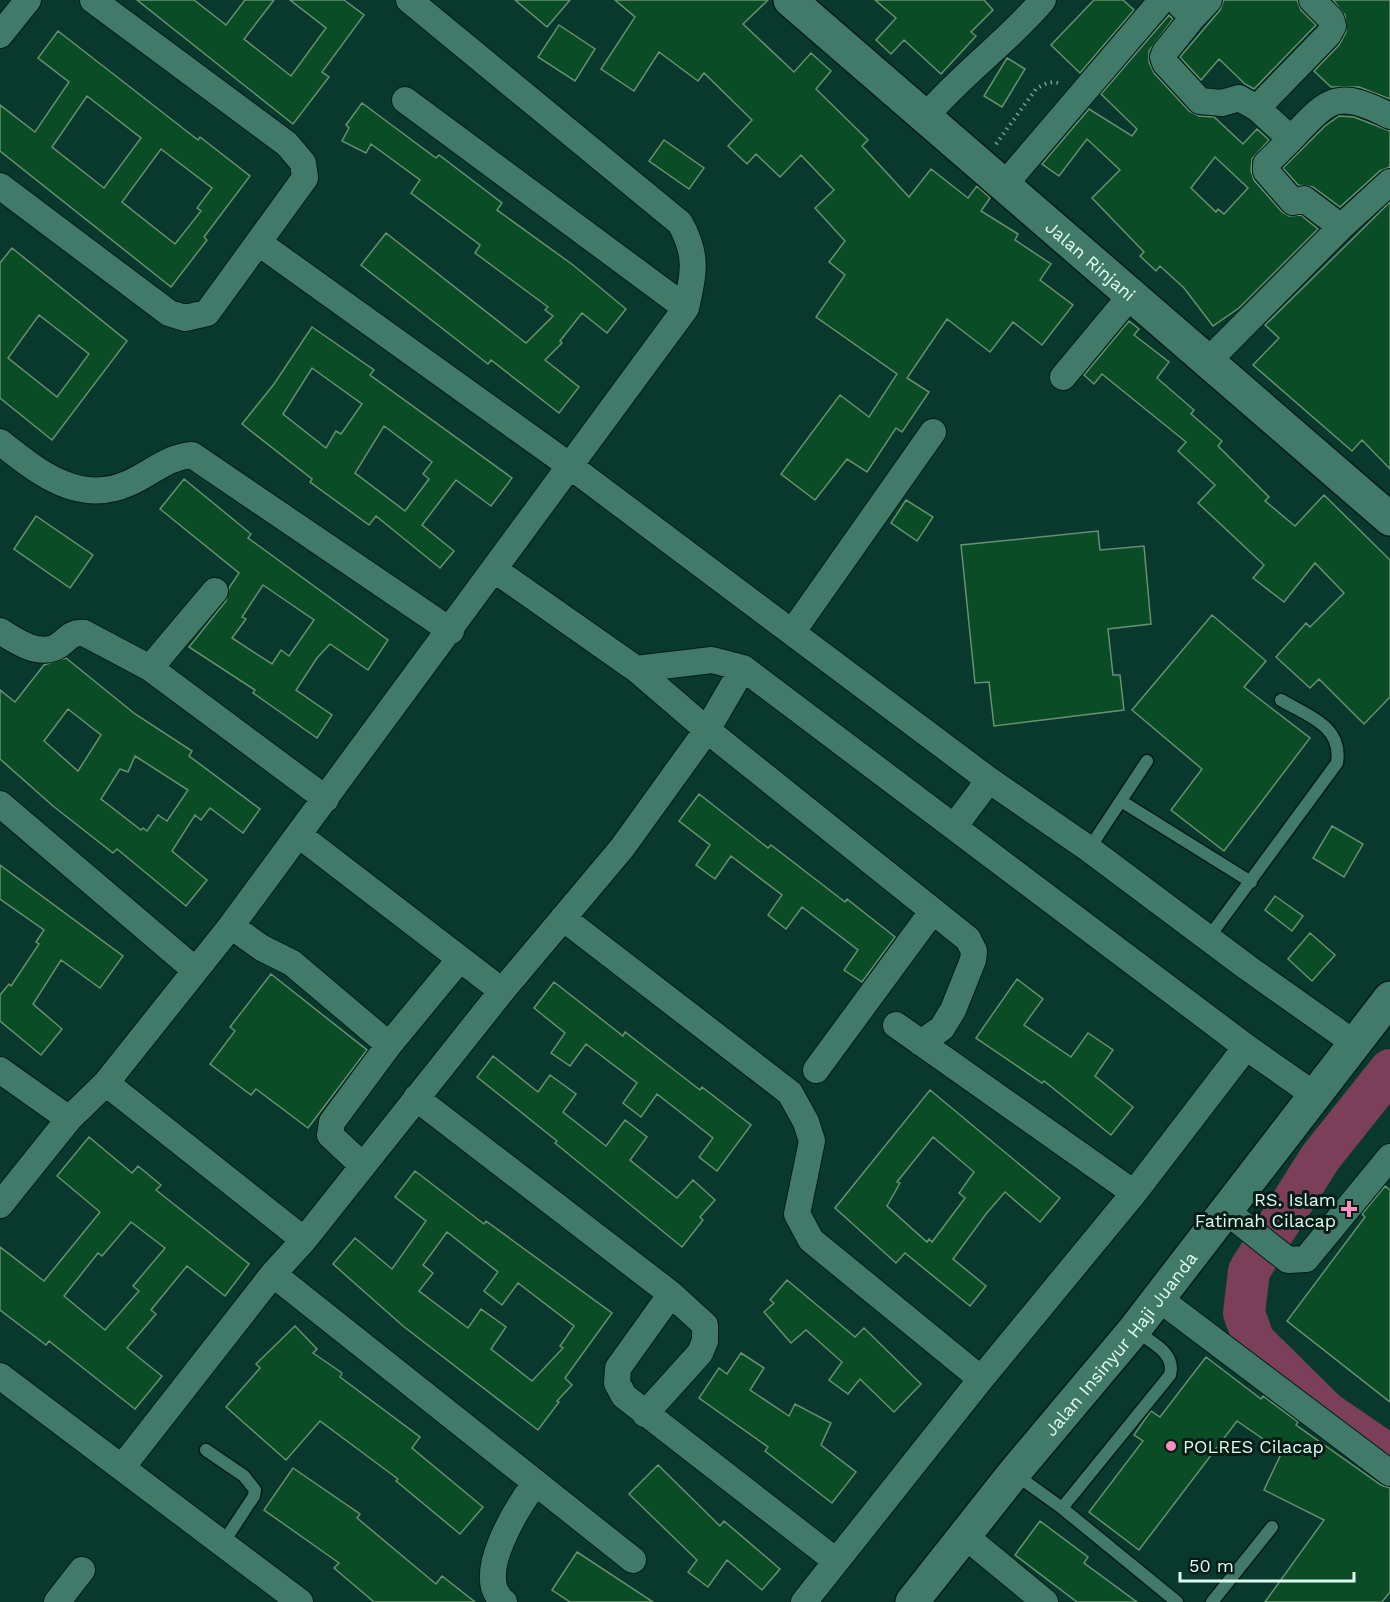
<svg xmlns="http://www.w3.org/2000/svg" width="1390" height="1602" font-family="'Work Sans',sans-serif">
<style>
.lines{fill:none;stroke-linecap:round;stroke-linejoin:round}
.river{stroke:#7b3f5a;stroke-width:42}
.building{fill:#0a4c26;stroke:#669171;stroke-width:1.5;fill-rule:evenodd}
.lane-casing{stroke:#001d15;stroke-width:15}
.street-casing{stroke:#001d15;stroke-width:28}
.secondary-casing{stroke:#001d15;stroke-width:36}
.path{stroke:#7a9f94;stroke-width:4;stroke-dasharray:1.5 4.5;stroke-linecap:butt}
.lane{stroke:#417a69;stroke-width:12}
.street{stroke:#417a69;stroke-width:26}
.secondary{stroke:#417a69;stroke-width:33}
.poi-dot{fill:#fd8ec0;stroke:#041c16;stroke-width:2}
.labels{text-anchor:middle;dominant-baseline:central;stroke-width:6;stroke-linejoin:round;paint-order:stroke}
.street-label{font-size:18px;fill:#defbf1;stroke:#041c16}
.poi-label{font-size:18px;fill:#defbf1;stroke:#041c16;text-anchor:end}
</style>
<rect width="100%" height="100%" fill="#09382c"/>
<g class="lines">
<path class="river" d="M1390,1070L1320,1158L1249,1271L1244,1313L1254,1341L1326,1412L1390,1456"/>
</g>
<path class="building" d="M137,0H194L226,25L245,0H274L244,39L291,76L326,28L290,0H344L364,15L322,72L329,77L293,124Z
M515,0H570L547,27Z
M615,0H768L743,24L794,72L811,53L831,71L816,89L868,140L862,146L909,197L931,169L968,198L977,186L990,198L981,211L1018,234L1015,240L1051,264L1040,280L1073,305L1042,345L1013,322L990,352L947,319L907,378L929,392L902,432L896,428L867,472L847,459L815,500L781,474L840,395L869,417L897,374L816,317L845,275L829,262L845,241L815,208L834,190L801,155L780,177L756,154L747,164L728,146L752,120L704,73L698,81L659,52L634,91L601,69L635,17Z
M875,0H984L993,10L971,32L976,36L941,74L904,40L891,54L876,40L896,18Z
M1094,0H1123L1134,10L1080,73L1051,45Z
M1224,0H1297L1301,10L1316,25L1254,89L1245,84L1219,59L1201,80L1180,57L1220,10Z
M1333,0H1390V99L1359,87H1331L1314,71L1339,45L1346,32L1345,15Z
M1169,15L1173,19L1149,51V62L1154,73L1189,111L1199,116L1214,117L1243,144L1257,129L1269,140L1252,159L1251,171L1254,180L1282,212L1289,216L1301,215L1318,229L1239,308L1213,326L1184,288L1160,266L1156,271L1140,256L1144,252L1092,198L1120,170L1087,139L1059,176L1042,164L1089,109L1132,136L1137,129L1101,94ZM1215,157L1248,188L1224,214L1218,209L1216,212L1191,188Z
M559,25L595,49L575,81L538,57Z
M58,31L198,140L200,137L250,176L204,237L207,240L171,287L0,151V105L35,132L69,82L38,58ZM87,96L141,138L104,188L52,147ZM161,149L212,188L197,208L201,211L175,244L122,202Z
M1007,58L1025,69L1002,107L984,96Z
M362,103L436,158L439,155L502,203L497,210L573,265L626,309L607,333L582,313L560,341L562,343L545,360L579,387L559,413L491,360L488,364L361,265L386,233L526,343L553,316L545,310L548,307L475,253L480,245L411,193L420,180L371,144L366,153L342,141L349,128L346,125Z
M1339,116L1354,117L1390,131V167L1380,171L1340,207L1313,187L1298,185L1283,168L1325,126Z
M664,140L704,168L689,189L649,161Z
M1390,202V469L1362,440L1352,451L1253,365L1279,338L1265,325Z
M12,248L127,341L52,440L0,398V263ZM39,315L89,354L57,397L8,358Z
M1129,321L1139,329L1134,335L1169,362L1157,378L1194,410L1191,414L1222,441L1218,446L1269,497L1265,501L1295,526L1324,495L1390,560V697L1364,724L1319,679L1310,688L1276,657L1306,623L1310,627L1344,593L1315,563L1284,602L1253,578L1264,565L1198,503L1215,485L1178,451L1186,442L1102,374L1094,384L1084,375Z
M312,327L374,370L370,375L512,478L491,506L456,480L422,525L454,551L440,568L376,516L369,525L310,482L312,479L242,424L274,384ZM312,368L362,404L341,434L336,431L326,448L283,414ZM384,426L432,462L423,474L429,479L405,511L355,473Z
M184,479L251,534L248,538L388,640L368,670L330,644L317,658L296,690L332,715L317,738L253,693L255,690L189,647L226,601L229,588L239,573L160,509ZM263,585L314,620L289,656L281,650L272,664L232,638L246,619L242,617Z
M906,500L933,517L917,541L891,523Z
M36,516L93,555L70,588L14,549Z
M1098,531L1100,550L1144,546L1151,624L1108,629L1113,675H1120L1124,710L994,726L989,682L975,683L961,545Z
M1212,615L1266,661L1244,687L1310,738L1224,851L1171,810L1202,769L1132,710Z
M66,658L135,714L192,751L189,756L260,809L243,833L210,808L201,820L195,815L172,851L207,880L186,906L117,849L113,853L53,806L0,759V690L15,702L44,665ZM68,709L101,735L78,771L44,741ZM135,756L188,790L167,821L158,815L147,831L143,828L141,830L101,799L120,769L128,772Z
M699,794L768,848L771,845L845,902L847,899L895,937L862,982L844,970L858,950L802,907L786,929L768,915L782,895L731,856L715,879L696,865L710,845L679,821Z
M1332,826L1363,844L1344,877L1313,858Z
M0,865L123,956L100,988L61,960L33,1004L62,1029L41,1055L0,1021V995L9,984L11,986L39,944L36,942L44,930L0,899Z
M1275,896L1303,916L1292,931L1265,910Z
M1310,933L1335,955L1312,981L1288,959Z
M271,974L367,1050L308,1128L256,1089L251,1095L210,1064L235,1031L230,1027Z
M1017,979L1043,999L1024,1025L1071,1057L1088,1033L1113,1050L1095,1076L1133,1107L1111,1135L1044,1081L1042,1083L976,1038Z
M554,982L623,1036L625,1032L700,1090L702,1087L751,1125L717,1171L699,1157L713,1138L657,1094L641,1117L623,1103L637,1083L586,1044L570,1066L551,1053L565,1033L534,1008Z
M493,1056L538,1092L550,1075L576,1094L563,1112L606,1146L625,1120L647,1137L630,1160L677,1198L693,1180L715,1200L700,1217L703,1220L682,1247L555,1143L557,1141L477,1077Z
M930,1090L1060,1198L1040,1222L1005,1192L986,1214L953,1259L986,1286L970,1306L905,1253L896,1263L835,1208ZM933,1137L974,1172L959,1193L965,1198L932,1242L929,1239L927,1242L887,1206L900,1183L897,1182Z
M89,1137L132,1173L138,1166L161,1185L156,1190L249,1264L225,1296L187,1266L151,1310L156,1314L127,1348L162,1376L135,1409L49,1341L46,1345L0,1310V1247L44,1281L100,1212L57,1176ZM131,1222L165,1248L133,1286L139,1291L105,1330L64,1296L98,1253L102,1256Z
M415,1171L484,1224L486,1221L612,1313L565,1378L572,1385L557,1401L559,1402L538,1430L403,1326L333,1264L355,1238L392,1269L426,1221L395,1197ZM447,1232L498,1272L484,1291L502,1305L518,1283L574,1326L560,1346L563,1348L532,1381L491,1349L506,1327L481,1309L468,1328L419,1291L433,1273L423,1265Z
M1385,1186L1390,1190V1402L1287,1321L1365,1217L1362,1214Z
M787,1280L855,1337L864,1328L921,1384L894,1412L860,1379L848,1394L829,1380L842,1362L806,1330L791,1343L764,1312L774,1303L770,1300Z
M295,1326L317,1349L313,1353L342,1373L340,1377L420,1437L412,1448L483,1507L460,1534L396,1481L398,1479L320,1421L286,1460L226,1407L260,1368L256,1364Z
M741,1353L764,1368L750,1390L789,1416L795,1404L831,1423L821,1445L856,1472L832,1503L765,1451L768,1447L699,1398L719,1368L727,1374Z
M1206,1357L1261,1399L1263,1396L1298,1422L1296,1425L1381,1485L1390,1488V1592L1382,1602H1265L1324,1520L1264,1490L1282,1452L1237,1421L1139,1550L1089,1512L1143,1441L1134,1435L1143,1422L1151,1411L1160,1417Z
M658,1465L720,1526L724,1521L780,1569L762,1590L727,1560L708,1587L688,1572L697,1560L629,1494Z
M293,1468L360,1514L357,1518L436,1584L442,1576L475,1602H374L334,1568L339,1563L264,1510Z
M1040,1521L1088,1557L1084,1563L1137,1602H1077L1015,1555Z
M577,1552L653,1602H570L552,1590Z"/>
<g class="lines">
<g class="lane-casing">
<path id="lane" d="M1121,801L1251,882
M1089,849L1147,761
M1209,937L1337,763C1343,726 1308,716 1281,700
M206,1450L244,1476L255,1490L254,1496L223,1543
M1015,1474L1062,1508L1177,1602
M1062,1508L1170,1375C1176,1353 1152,1343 1136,1331
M1212,1602L1272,1527"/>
</g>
<g class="street-casing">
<path id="street" d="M1312,0L1331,19L1333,26L1328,35L1257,108L1291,139C1329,99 1336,88 1390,116
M1181,6L1193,17L1209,0
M1193,17L1165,52L1163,57L1165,63L1200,101L1222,103L1239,98L1257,108
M0,35L28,0
M405,100L686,308
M926,116C962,74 1007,42 1043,0
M1291,139L1266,164V171L1293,202L1304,199L1341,227
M1005,184L1162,0
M0,186L169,313L185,318L207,313L305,178L303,163L287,144L93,0
M259,243L570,466L989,780L1089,849L1248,968L1354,1043
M1209,360L1341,227L1390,182
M1063,377L1132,294
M0,442C38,472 79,506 129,483C152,473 167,457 192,455L451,631
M495,570L636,669L707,730L968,939L974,951L973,960L953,1010L942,1028L921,1043
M215,591L150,668L326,799
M0,631C15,640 35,655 54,648C66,643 69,631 84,633L150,668
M793,631L933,432
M636,669L712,660L743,668L1246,1047L1313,1094
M0,804L194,969
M954,827L989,780
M299,835L502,991L622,848L707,730L743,668
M563,918L790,1093L806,1122L812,1141L797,1214L811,1240L981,1379
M231,926L262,948L292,963L389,1045
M896,1025L1134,1193
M0,1070L69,1119
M816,1070L932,912
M106,1083L304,1240L502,991
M416,1098L671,1294L705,1325V1341L700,1353L645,1414
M363,1166L330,1135L332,1122L389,1045L459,960
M0,1205L69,1119L106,1083L231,926L686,308C694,274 698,255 680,223L409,0
M1226,1211L1288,1260L1306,1259L1390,1157
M273,1274L633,1560
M671,1294L618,1368L617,1383L624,1396L836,1561
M1158,1298L1390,1473
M0,1376L300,1602
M123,1466L273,1274L304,1240
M965,1536L1045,1602
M57,1602L82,1570
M504,1602C472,1577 518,1507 535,1483
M804,1602L981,1379L1134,1193L1246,1047"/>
</g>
<g class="secondary-casing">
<g id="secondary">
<path id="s1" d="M790,0L1390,519"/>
<path id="s2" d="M912,1602L1014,1473L1134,1330L1390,998"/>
</g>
</g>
<path class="path" d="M996,144L1036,89C1044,84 1052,80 1061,84"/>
<use href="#lane" class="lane"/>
<use href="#street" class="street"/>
<use href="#secondary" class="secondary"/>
</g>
<g class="poi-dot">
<path d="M1346 1200h6v6h6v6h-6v6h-6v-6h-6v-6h6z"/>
<circle cx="1171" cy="1446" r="6"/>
</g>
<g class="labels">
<g class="street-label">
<text stroke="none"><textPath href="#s1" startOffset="398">Jalan Rinjani</textPath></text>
<text stroke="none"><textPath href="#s2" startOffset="332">Jalan Insinyur Haji Juanda</textPath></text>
</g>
<g class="poi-label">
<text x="1336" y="1199">RS. Islam<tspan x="1336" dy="21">Fatimah Cilacap</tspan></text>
<text x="1183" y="1446" text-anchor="start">POLRES Cilacap</text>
</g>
</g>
<path d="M1180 1572v9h174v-9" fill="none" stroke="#defbf1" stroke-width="3"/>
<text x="1189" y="1572" font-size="18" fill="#defbf1" stroke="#041c16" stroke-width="4.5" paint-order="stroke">50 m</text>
</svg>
